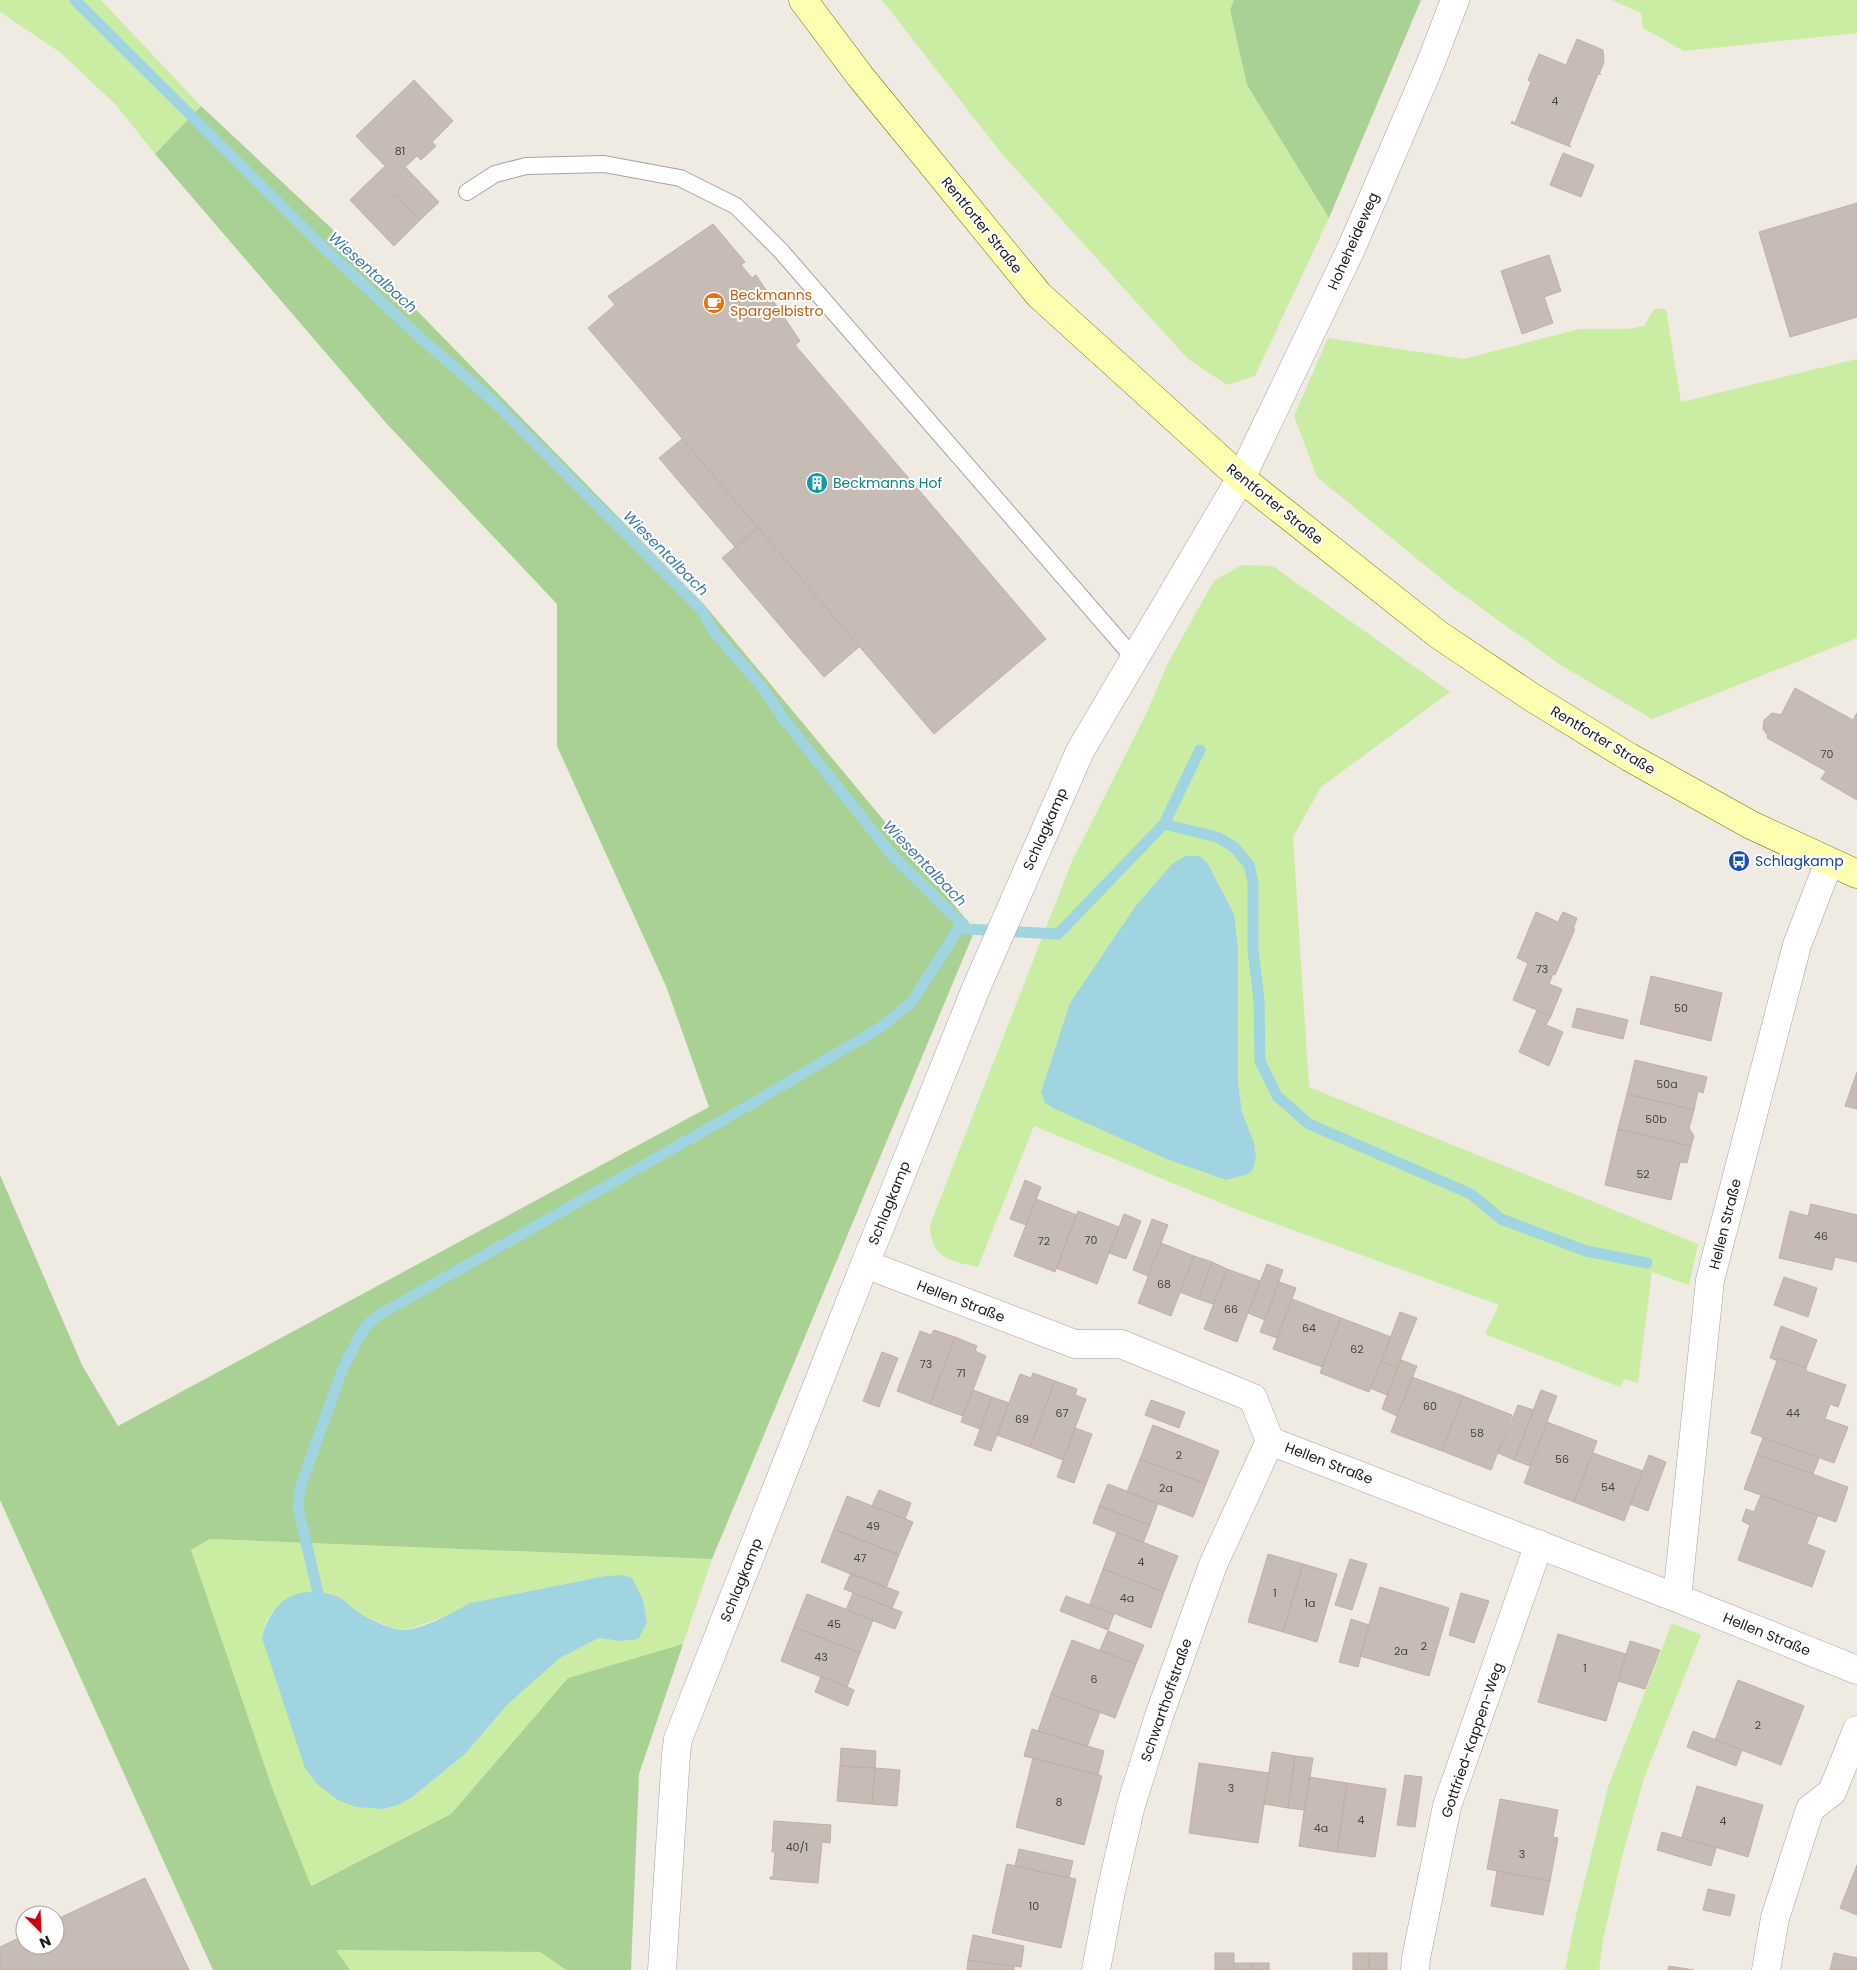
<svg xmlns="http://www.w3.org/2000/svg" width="1857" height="1970" font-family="Poppins,sans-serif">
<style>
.grass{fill:#cbeda3;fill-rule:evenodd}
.forest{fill:#a8d193}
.water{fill:#9fd4e0}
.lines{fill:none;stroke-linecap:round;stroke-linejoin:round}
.stream{stroke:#9fd4e0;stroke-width:11}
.building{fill:#c7bcb5;stroke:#c2afa3}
.service-casing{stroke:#a4a4a4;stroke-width:18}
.minor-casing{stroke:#a4a4a4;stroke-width:29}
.secondary-casing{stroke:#707800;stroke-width:29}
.service{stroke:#fff;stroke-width:16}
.minor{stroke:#fff;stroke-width:28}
.secondary{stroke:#fefeb1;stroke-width:28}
.labels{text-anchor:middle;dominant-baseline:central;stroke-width:4;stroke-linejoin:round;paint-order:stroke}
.number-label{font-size:11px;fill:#484543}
.street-label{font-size:14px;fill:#1d1d1d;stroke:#fff}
.food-label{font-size:14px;fill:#c56008;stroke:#fff;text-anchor:start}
.culture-label{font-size:14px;fill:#0d838f;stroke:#fff;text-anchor:start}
.transit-label{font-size:14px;fill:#164399;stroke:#fff;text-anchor:start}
.water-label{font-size:15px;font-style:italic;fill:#407aab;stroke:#fff}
</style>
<rect width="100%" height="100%" fill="#efeae2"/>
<path class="grass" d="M0,0H101L201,106L155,154L116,105L61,53L0,12Z
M882,0H1234L1230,10L1247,85L1329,218L1255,376L1227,385L1188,359L1002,154Z
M1612,0H1857V33L1684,51L1643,28L1641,13Z
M1654,309H1666L1681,402L1857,359V638L1652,719L1562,666L1449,585L1317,477L1294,416L1328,338L1464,359L1579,329H1627L1644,326Z
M1241,565L1273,566L1450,692L1321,787L1293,837L1309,1087L1698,1244L1689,1285L1652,1272L1638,1383L1624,1379L1620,1387L1485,1334L1499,1305L1243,1212L1034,1126L978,1267C950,1261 931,1258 930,1225L1072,861L1148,710L1168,663L1194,616L1214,581ZM1200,856L1208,864L1234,914L1238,947V1082L1242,1112L1254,1143L1248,1174L1226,1180L1169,1160Z
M210,1539L712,1559L683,1644L568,1678L451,1814L310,1886L274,1793L191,1550ZM621,1575L632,1578L643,1600L639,1637L633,1640L620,1641L599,1638L560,1658L508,1704L465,1754L411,1798L262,1638L266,1622L274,1609L350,1606L363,1616L398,1630L413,1628L454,1613L471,1603L605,1576Z
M1672,1623L1701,1635L1644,1778L1621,1861L1603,1940L1599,1970H1565L1575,1920L1608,1787Z
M335,1950L540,1952L566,1970H350Z"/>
<path class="forest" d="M1234,0H1421L1329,218L1247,85L1230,10Z
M201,106L393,286L707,608L975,930L712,1559L210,1539L191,1550L274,1793L311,1886L451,1814L568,1678L683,1644L639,1774L631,1970H566L540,1952L336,1950L350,1970H213L0,1500V1175L82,1365L118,1426L709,1107L666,986L557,746V604L387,424L155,154Z"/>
<path class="water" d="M1186,856H1200L1208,864L1234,914L1238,947V1082L1242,1112L1254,1143L1256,1158L1253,1169L1248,1174L1226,1180L1169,1160L1055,1109L1045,1103L1041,1092L1070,1003L1135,907L1172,864Z
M621,1575L632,1578L643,1600L647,1623L639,1638L633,1640L620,1641L599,1638L560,1658L508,1704L465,1754L411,1798L398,1805L383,1809L356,1807L338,1800L317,1784L305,1768L262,1638C271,1600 297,1583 336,1596C346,1600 354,1611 364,1616C371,1620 392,1629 400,1630C420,1631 453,1613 470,1603L605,1576Z"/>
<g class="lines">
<path class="stream" d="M75,0L322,246L414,332L493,401L701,609L715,633L763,688L786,722L892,855L967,929L1058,934L1164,824L1200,750
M1164,824L1217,837L1234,847L1249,865L1253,882V950L1259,1000L1260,1061L1277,1096L1309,1124L1471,1194L1501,1219L1586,1251L1647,1263
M318,1593L298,1508L300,1488L343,1368L364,1328L377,1316L739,1111L880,1028L912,1002L962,923"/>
</g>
<path class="building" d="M1577,39L1603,50L1604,62L1599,74H1601H1598L1569,145L1571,147L1511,123L1512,121L1515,123L1531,82L1528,80L1539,54L1566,65Z
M414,80L453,121L432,142L436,146L421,160L417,156L405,167L439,202L420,220L395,194L369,220L350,200L385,166L356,136Z
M1563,153L1594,165L1581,197L1550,185Z
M395,194L420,220L394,246L369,220Z
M1857,203V317L1790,337L1759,232Z
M713,224L745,262L741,265L752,278L756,275L800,341L795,345L1046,639L934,734L588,328L615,305L608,296Z
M1549,255L1561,291L1544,297L1553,323L1522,334L1501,271Z
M682,439L758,528L735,547L659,458Z
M758,528L859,647L824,677L722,558Z
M1795,688L1853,720L1857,713V800L1821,779L1826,771L1767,738L1768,736L1763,729L1764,720L1772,713L1781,715Z
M1536,912L1558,922L1563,912L1577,918L1573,929H1575L1555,975L1553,974L1549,984L1562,989L1551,1016L1513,1000L1528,963L1517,958Z
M1651,976L1722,993L1711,1041L1640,1024Z
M1577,1008L1628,1020L1623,1039L1572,1027Z
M1537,1010L1551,1016L1546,1025L1563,1032L1549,1066L1519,1052Z
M1635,1060L1707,1077L1703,1093L1698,1091L1694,1110L1627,1094Z
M1857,1072V1109L1845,1106Z
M1627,1094L1694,1110L1689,1128L1694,1136L1691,1146L1618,1129Z
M1618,1129L1691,1146L1687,1163L1680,1162L1671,1200L1605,1185Z
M1025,1180L1041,1187L1026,1225L1010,1219Z
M1036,1199L1077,1215L1055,1272L1014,1256Z
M1811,1204L1857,1215V1262L1835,1257L1832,1270L1779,1258L1790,1211L1808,1216Z
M1078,1211L1119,1227L1097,1284L1056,1268Z
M1124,1214L1141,1221L1126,1259L1109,1253Z
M1152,1219L1168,1225L1148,1276L1133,1270Z
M1161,1243L1194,1256L1171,1316L1138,1303Z
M1194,1256L1212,1262L1198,1299L1180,1292Z
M1212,1262L1227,1269L1213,1304L1198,1299Z
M1267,1264L1283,1270L1265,1320L1248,1313Z
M1227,1269L1260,1281L1237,1342L1204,1329Z
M1784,1277L1817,1288L1808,1317L1774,1305Z
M1279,1282L1296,1288L1277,1338L1260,1332Z
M1292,1299L1341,1318L1322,1367L1273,1349Z
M1400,1312L1417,1318L1397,1368L1381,1362Z
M1341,1318L1391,1337L1369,1392L1320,1373Z
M1781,1326L1817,1340L1806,1368L1778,1358V1361L1770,1358Z
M934,1330L955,1337L930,1404L897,1391L920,1331L931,1335Z
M955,1337L977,1346L975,1351L986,1356L963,1416L930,1404Z
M882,1352L898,1358L879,1407L863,1401Z
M1778,1358L1806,1368V1371L1846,1385L1838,1407L1830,1404L1825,1419L1848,1427L1834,1463L1751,1433Z
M1401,1360L1417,1366L1397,1416L1382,1409Z
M1381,1362L1397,1368L1387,1395L1370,1388Z
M1033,1373L1055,1381L1030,1447L997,1435L1020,1374L1031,1378Z
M1412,1377L1463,1396L1442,1451L1391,1432Z
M1055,1381L1077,1389L1075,1395L1086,1399L1063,1460L1030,1447Z
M973,1390L992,1397L980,1429L961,1422Z
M1541,1390L1557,1396L1530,1466L1514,1460Z
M1463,1396L1512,1415L1491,1470L1442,1451Z
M992,1397L1009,1403L991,1451L974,1445Z
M1151,1400L1185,1412L1179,1428L1145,1415Z
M1518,1405L1534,1410L1514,1460L1498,1453Z
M1547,1422L1597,1441L1574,1502L1524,1483Z
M1153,1425L1219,1451L1206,1484L1140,1459Z
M1075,1428L1092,1434L1074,1483L1057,1477Z
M1763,1438L1819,1458L1813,1474L1757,1454Z
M1593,1453L1643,1471L1624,1521L1574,1502Z
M1757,1454L1848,1487L1836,1522L1744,1489Z
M1649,1455L1666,1462L1648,1511L1630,1504Z
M1140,1459L1206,1484L1193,1517L1127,1492Z
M1108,1484L1158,1503L1150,1525L1099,1506Z
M879,1490L911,1503L905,1519L872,1506Z
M1761,1495L1818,1515L1807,1544L1825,1551L1812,1587L1738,1560L1750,1525L1742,1521L1746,1509L1754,1512Z
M847,1496L913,1522L899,1555L834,1529Z
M1099,1506L1150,1525L1143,1543L1093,1523Z
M834,1529L899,1555L886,1588L821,1562Z
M1117,1532L1178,1556L1164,1592L1103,1569Z
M1268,1554L1303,1564L1283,1632L1248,1622Z
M1350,1559L1367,1564L1352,1610L1335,1605Z
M1303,1564L1337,1574L1317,1642L1283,1632Z
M1103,1569L1164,1592L1151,1628L1090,1604Z
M851,1573L899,1592L892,1608L844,1589Z
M1380,1587L1449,1608L1429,1676L1360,1656Z
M853,1593L902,1612L895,1629L846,1610Z
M1461,1593L1489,1601L1474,1643L1449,1635Z
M807,1594L873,1620L860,1653L794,1627Z
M1066,1596L1114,1614L1108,1630L1060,1611Z
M1351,1619L1369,1625L1358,1667L1339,1662Z
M794,1627L860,1653L847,1687L781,1661Z
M1108,1631L1144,1645L1136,1664L1100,1650Z
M1558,1634L1626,1654L1606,1721L1538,1702Z
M1072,1640L1136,1664L1115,1718L1051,1694Z
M1630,1641L1660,1650L1645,1689L1618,1681Z
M821,1676L854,1690L848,1706L815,1692Z
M1738,1680L1804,1706L1781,1765L1715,1740Z
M1051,1694L1100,1712L1087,1747L1038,1731Z
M1032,1729L1104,1751L1098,1775L1024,1756Z
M1693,1731L1742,1750L1736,1766L1687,1747Z
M841,1748L876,1751L875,1768L840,1766Z
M1272,1752L1295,1756L1288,1808L1264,1804Z
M1295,1756L1313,1758L1305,1810L1288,1808Z
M1033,1758L1102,1776L1084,1845L1016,1827Z
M1199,1763L1269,1773L1258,1843L1189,1833Z
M840,1766L875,1768L872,1804L837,1801Z
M875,1768L900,1770L897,1806L872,1804Z
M1405,1775L1422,1777L1415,1827L1397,1825Z
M1309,1777L1347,1783L1337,1852L1299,1846Z
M1347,1783L1386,1789L1375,1857L1337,1852Z
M1697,1786L1763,1805L1748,1857L1682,1837Z
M1500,1799L1558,1810L1553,1837L1558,1838L1550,1881L1487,1869Z
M774,1821L831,1825L830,1843L822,1842L818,1883L770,1879V1877H773L775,1852H772Z
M1662,1832L1716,1848L1711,1866L1657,1850Z
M1019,1849L1073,1861L1069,1878L1015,1866Z
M1007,1864L1076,1879L1061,1948L992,1933Z
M1857,1865V1915L1840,1908Z
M1497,1871L1550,1881L1543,1915L1491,1906Z
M145,1878L189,1970H0V1947L25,1935V1945H55V1920Z
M1708,1889L1735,1895L1730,1916L1703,1910Z
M973,1935L1024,1946L1021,1967L968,1960Z
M1215,1953H1234V1970H1215Z
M1353,1953H1369V1970H1353Z
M1369,1953H1387V1970H1369Z
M1834,1953L1857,1958V1970H1830Z
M968,1960L1014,1966V1970H967Z
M1234,1963H1252V1970H1234Z
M1252,1963H1269V1970H1252Z
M1669,1966L1694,1970H1668Z"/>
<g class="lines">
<g class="service-casing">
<path id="service" d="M467,192L495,174L526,166L604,164L680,178L736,206L781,251L1134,658"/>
</g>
<g class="minor-casing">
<path id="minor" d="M865,1264L1075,1344H1121L1253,1398L1270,1441L1677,1598L1857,1670
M1677,1598L1710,1280L1797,945L1829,862
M662,1970L676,1754L678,1739L865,1264L977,986L1080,751L1241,478L1351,249L1430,65L1455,0
M1096,1970L1111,1891L1131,1805L1159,1716L1213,1565L1270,1441
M1415,1970L1416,1958L1447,1806L1539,1544
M1766,1970L1775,1918L1810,1809L1832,1792L1857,1730"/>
</g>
<g class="secondary-casing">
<path id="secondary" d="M803,0L860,76L1039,295L1241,478L1439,635L1533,698L1629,757L1751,825L1857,874"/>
</g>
<use href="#service" class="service"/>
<use href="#minor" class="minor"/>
<use href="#secondary" class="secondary"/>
</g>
<defs>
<g id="cafe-disc" transform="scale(1.125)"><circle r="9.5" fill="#e8710a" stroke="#fff"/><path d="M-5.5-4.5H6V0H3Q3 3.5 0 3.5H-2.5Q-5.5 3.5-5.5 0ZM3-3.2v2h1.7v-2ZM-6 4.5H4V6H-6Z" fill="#fff"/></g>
<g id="building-disc" transform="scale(1.125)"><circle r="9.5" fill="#0f9aa8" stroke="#fff"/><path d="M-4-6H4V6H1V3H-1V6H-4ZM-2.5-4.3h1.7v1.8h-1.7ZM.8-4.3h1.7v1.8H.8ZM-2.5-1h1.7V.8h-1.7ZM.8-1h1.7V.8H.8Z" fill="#fff"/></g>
<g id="bus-disc" transform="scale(1.125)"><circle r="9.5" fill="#1a4fb4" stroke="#fff"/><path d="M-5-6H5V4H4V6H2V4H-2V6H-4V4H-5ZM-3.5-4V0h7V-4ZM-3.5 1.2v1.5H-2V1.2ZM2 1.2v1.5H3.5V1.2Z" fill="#fff"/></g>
</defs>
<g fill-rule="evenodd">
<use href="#cafe-disc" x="714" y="303"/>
<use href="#building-disc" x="817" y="483"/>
<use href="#bus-disc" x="1739" y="861"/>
</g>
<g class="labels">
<g class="number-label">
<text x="1555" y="101">4</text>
<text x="400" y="151">81</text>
<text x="1827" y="754">70</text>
<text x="1542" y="969">73</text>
<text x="1681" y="1008">50</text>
<text x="1667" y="1084">50a</text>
<text x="1656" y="1119">50b</text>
<text x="1643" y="1174">52</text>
<text x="1821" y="1236">46</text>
<text x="1091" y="1240">70</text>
<text x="1044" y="1241">72</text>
<text x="1164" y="1284">68</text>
<text x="1231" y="1309">66</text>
<text x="1309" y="1328">64</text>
<text x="1357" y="1349">62</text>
<text x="926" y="1364">73</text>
<text x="961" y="1373">71</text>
<text x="1430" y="1406">60</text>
<text x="1062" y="1413">67</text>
<text x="1793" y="1413">44</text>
<text x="1022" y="1419">69</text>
<text x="1477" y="1433">58</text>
<text x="1179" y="1455">2</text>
<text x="1562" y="1459">56</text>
<text x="1608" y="1487">54</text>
<text x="1166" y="1488">2a</text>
<text x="873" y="1526">49</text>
<text x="860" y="1558">47</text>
<text x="1141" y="1562">4</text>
<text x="1275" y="1593">1</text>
<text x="1127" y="1598">4a</text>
<text x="1310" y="1603">1a</text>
<text x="834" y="1624">45</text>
<text x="1424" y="1646">2</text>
<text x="1401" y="1651">2a</text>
<text x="821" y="1657">43</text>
<text x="1585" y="1668">1</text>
<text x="1094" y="1679">6</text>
<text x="1758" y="1725">2</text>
<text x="1231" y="1788">3</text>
<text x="1059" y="1802">8</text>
<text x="1361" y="1820">4</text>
<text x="1723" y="1821">4</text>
<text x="1321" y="1828">4a</text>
<text x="797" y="1847">40/1</text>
<text x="1522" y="1854">3</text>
<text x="1034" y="1906">10</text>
</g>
<g class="street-label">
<text transform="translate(982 225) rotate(51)">Rentforter Straße</text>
<text transform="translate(1353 241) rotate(-66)">Hoheheideweg</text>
<text transform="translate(1275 504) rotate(39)">Rentforter Straße</text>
<text transform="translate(1603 740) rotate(31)">Rentforter Straße</text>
<text transform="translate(1045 829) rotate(-66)">Schlagkamp</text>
<text transform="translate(889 1203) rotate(-68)">Schlagkamp</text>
<text transform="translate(1725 1224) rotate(-76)">Hellen Straße</text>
<text transform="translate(961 1301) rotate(21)">Hellen Straße</text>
<text transform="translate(1329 1463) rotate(21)">Hellen Straße</text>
<text transform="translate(741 1580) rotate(-68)">Schlagkamp</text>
<text transform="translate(1767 1634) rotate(22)">Hellen Straße</text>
<text transform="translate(1166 1700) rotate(-71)">Schwarthoffstraße</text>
<text transform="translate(1472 1740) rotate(-71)">Gottfried-Kappen-Weg</text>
</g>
<g class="food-label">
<text x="730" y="295">Beckmanns<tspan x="730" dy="16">Spargelbistro</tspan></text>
</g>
<g class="culture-label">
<text x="833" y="483">Beckmanns Hof</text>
</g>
<g class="transit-label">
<text x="1755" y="861">Schlagkamp</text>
</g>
<g class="water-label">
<text transform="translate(373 272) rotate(42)">Wiesentalbach</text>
<text transform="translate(666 553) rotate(45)">Wiesentalbach</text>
<text transform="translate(925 863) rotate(46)">Wiesentalbach</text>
</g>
</g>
<g transform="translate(40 1930) rotate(156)"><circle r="24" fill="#ffffff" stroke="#a5a5a5"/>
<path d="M0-4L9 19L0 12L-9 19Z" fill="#ca000a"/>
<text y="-8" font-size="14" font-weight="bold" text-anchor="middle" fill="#1d1d1d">N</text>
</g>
</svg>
